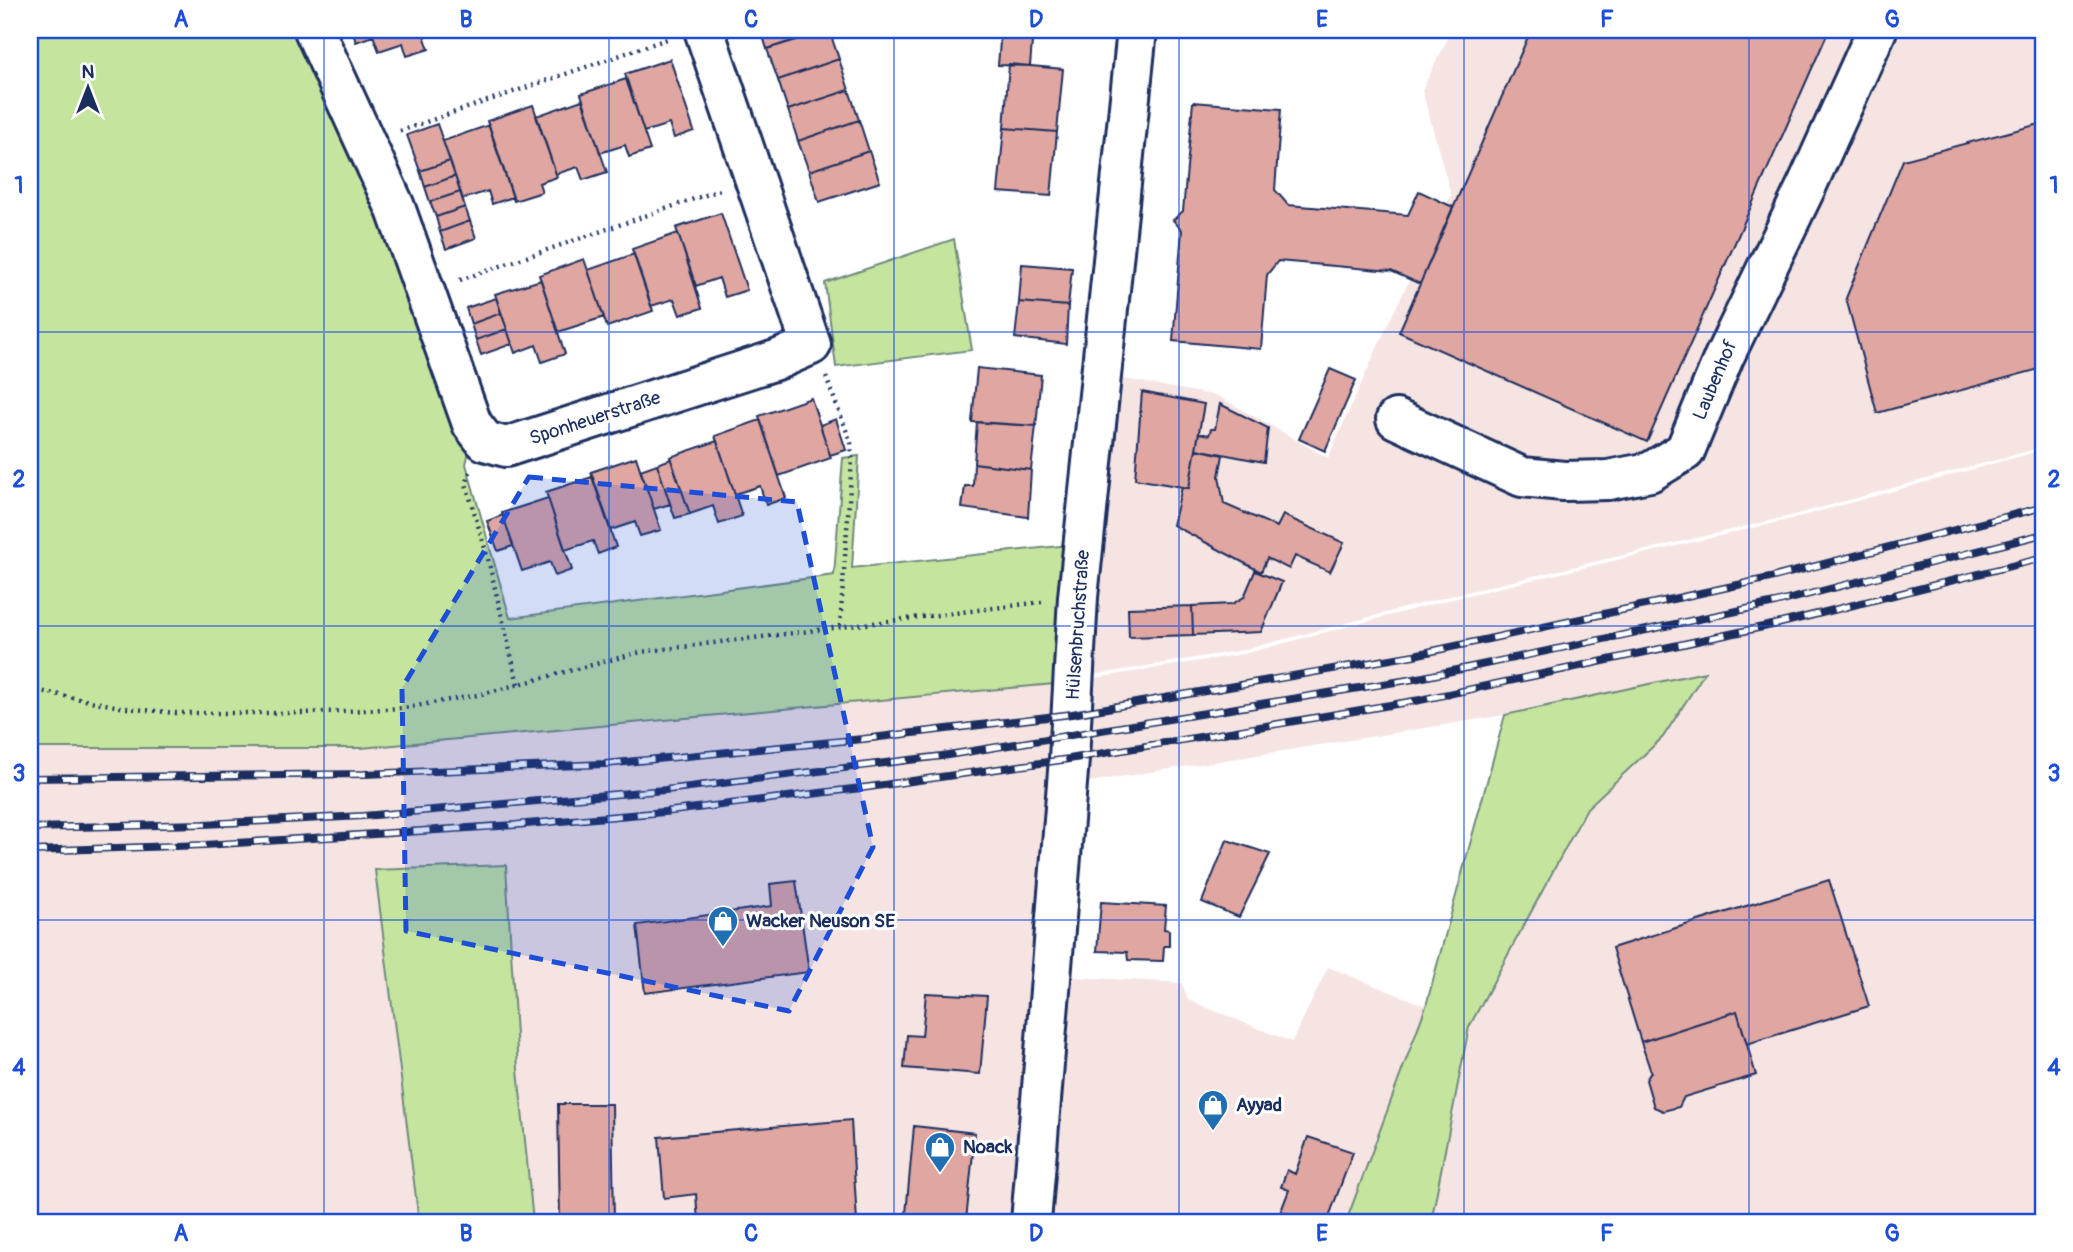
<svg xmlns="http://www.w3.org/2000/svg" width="2073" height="1252" font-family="Pangolin,sans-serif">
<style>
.built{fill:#f6e4e3}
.green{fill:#c5e59e;stroke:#708a7e;stroke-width:2}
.building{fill:#e0a6a1;stroke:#1b2f5e;stroke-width:2}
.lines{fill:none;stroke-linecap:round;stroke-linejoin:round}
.minor-casing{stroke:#1b2f5e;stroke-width:44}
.path{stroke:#1b2f5e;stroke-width:4.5;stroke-dasharray:2 5;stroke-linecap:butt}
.minor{stroke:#fff;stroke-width:38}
.rail-casing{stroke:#1b2f5e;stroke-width:8}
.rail{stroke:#fff;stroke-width:5;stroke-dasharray:16;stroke-linecap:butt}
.marked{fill:#1d4ed8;fill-opacity:0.2;stroke:#1d4ed8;stroke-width:5;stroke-dasharray:14 9;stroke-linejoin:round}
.grid{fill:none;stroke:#1d4ed8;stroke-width:2;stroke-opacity:0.55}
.labels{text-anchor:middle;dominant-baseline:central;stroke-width:6;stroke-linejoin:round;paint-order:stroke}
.street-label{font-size:19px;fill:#1b2f5e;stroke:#fff}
.poi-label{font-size:19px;font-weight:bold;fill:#1b2f5e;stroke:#fff;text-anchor:start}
.neatline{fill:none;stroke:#1d4ed8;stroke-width:2.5}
.grid-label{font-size:23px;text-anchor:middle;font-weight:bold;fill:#1d4ed8}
</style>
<rect width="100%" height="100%" fill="#fff"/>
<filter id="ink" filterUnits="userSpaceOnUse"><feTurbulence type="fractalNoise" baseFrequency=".0143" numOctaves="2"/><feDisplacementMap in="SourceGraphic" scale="14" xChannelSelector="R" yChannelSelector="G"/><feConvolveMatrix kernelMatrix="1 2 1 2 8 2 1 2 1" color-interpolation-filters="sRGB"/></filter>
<g filter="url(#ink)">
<path class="built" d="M1452,30H2043V447L1794,515L1462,593L1243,650L1081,677L1109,376L1218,396L1328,458L1387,326L1451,195L1422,90Z
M2043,450V1222H1431L1469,1027L1587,808L1663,737L1704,672L1505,715L1058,787L1023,1222H533L518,1070L505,865L375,871L419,1222H30V748H361L1065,683L1243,654L1460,597L1795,518Z
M1328,967L1426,1006L1346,1222H1039L1058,976L1182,983L1188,1000L1292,1042Z"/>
<path class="green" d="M30,30H310L475,428L466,464L510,618L834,575L843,458L859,456L852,568L1078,544L1065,683L361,748H30Z
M954,239L972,350L836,367L825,283Z
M1705,672L1663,737L1587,808L1469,1027L1431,1222H1346L1426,1006L1505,715Z
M506,865L518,1070L533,1222H419L375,870Z"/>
<path class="building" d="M352,30H371L373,36L356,42Z
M371,30H422L429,49L407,56L403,43L379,51Z
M761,30H826L767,49Z
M829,30L839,59L778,80L767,49Z
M1001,30H1033L1030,66L998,65Z
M1531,30H1829L1647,442L1399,332Z
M670,59L694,131L674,138L669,124L644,132L625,74Z
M839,59L849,90L788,110L778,80Z
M1009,64L1063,69L1057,132L1004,128Z
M626,79L650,150L629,157L625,145L600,153L581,94Z
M849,90L859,120L798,141L788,110Z
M582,100L607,172L583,180L578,167L556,174L536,116Z
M1193,102L1281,109L1275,190L1288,205L1408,215L1419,191L1453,207L1420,284L1391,271L1278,261L1267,275L1261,349L1173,341L1182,230L1173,220L1183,211Z
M533,105L557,177L539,183L542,192L514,201L487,121Z
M859,120L869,151L809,171L798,141Z
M2043,123V368L1877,413L1846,298L1903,160Z
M437,124L450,161L420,171L407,135Z
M489,125L513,197L492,204L488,191L463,199L443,141Z
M1004,128L1057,132L1051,196L998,192Z
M869,151L880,182L819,202L809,171Z
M450,161L455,176L425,187L420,171Z
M455,176L460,192L430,202L425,187Z
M460,192L465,207L436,217L430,202Z
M465,207L470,221L440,232L436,217Z
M721,213L747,290L725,297L719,278L696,286L676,228Z
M470,221L476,238L446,249L440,232Z
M678,233L702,308L680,315L674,299L651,306L632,249Z
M634,254L653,311L607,327L588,270Z
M584,259L604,317L558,332L539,275Z
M1022,264L1072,268L1068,306L1019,302Z
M541,280L565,354L542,362L536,345L515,353L495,294Z
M496,298L501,313L471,324L466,308Z
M1019,302L1068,306L1066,344L1015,338Z
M501,313L507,329L476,340L471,324Z
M507,329L512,344L481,355L476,340Z
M977,368L1041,375L1036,426L972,422Z
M1330,369L1356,380L1325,451L1299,439Z
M1142,392L1204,404L1189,488L1135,479Z
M811,398L831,458L779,476L759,416Z
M1220,404L1268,428L1264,462L1196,449L1199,433L1209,435L1211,429H1215Z
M836,419L846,450L830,455L820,425Z
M760,420L786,498L766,505L760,486L735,494L715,436Z
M977,422L1036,426L1031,470L974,463Z
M717,441L742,516L719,524L713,506L690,514L670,457Z
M1196,449L1223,455L1219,476L1224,504L1277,527L1283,515L1344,543L1330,572L1295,556L1289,569L1267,558L1261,572L1173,525L1182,487L1189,488Z
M636,457L661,530L640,536L635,522L611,530L591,472Z
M671,459L690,514L675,518L657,464Z
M974,463L1031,470L1028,517L962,508L965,486H973Z
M657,464L670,504L654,509L640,470Z
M592,477L616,547L598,554L593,541L565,550L546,492Z
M548,498L572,570L555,576L550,562L522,571L502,513Z
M503,515L513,546L498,551L487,521Z
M1255,571L1282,582L1261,632L1193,635L1192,606L1232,604L1244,597Z
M1192,606L1193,635L1129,637L1128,608Z
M1227,840L1270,854L1239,917L1202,902Z
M1829,880L1869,1006L1747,1044L1737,1011L1641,1042L1612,948Z
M796,881L809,972L645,993L637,925L772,906L770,884Z
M1101,902L1166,906L1164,929L1169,930V946H1164L1163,961L1128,960L1127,952L1097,951Z
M926,993L987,996L980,1074L904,1068L907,1035L922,1036Z
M1737,1011L1756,1075L1684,1097L1679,1107L1663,1111L1654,1107L1646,1080L1651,1072L1641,1042Z
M558,1104H612L614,1222H560Z
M851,1120L857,1222H698L696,1194L664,1198L659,1137Z
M914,1126L975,1133L966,1221L906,1214Z
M1308,1137L1353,1152L1327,1222H1311L1281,1211L1289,1190L1281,1187L1287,1170L1295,1174Z"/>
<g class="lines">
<g class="minor-casing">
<path id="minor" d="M314,30L395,207L472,424L485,441L506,447L779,359L811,345L704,30
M1396,419L1522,477L1564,481L1608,480L1650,472L1685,451L1724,357L1807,185L1877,30
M1031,1222L1069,759L1078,597L1137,30"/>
</g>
<path class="path" d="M400,131L670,38
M460,280L720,190
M826,377L851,443L852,460L840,626
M470,472L466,484L488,559L518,684
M30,689L125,708L176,713H305L404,708L478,695L641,652L1042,602"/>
<use href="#minor" class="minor"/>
<g class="rail-casing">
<path id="rail" d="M30,778L364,774L605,764L863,739L1072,714L1414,655L1770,578L2043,507
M30,828L204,824L363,816L665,790L942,756L1414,679L1775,603L2043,534
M30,851L204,845L515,825L664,812L869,787L1069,759L1420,700L1777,624L2043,558"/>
</g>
<use href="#rail" class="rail"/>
</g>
</g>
<path class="marked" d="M529,477L797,502L873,847L789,1011L406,931L402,688Z"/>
<path class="grid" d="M324,30V1222M609,30V1222M894,30V1222M1179,30V1222M1464,30V1222M1749,30V1222M30,332H2043M30,626H2043M30,920H2043"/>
<defs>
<g id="shop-pin" transform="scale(1.575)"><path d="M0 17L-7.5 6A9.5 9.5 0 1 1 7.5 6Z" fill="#1f6fb2" stroke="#fff"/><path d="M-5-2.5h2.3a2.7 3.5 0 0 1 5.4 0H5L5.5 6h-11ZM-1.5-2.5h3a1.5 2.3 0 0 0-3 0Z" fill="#fff"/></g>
</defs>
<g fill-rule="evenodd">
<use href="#shop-pin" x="723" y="921"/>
<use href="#shop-pin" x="1213" y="1105"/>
<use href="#shop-pin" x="940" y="1147"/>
</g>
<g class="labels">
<g class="street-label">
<text transform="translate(1715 380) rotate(-67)">Laubenhof</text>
<text transform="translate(595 418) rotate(-18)">Sponheuerstraße</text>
<text transform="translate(1078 625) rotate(-86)">Hülsenbruchstraße</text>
</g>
<g class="poi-label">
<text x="746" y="921">Wacker Neuson SE</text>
<text x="1236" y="1105">Ayyad</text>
<text x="963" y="1147">Noack</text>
</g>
</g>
<rect width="2073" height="1252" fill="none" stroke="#fff" stroke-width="77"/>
<g transform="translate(88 88)" stroke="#ffffff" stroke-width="5" paint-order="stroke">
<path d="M0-5L12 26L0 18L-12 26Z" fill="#1b2f5e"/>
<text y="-10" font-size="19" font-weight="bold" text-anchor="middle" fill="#1b2f5e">N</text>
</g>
<rect x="38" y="38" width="1997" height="1176" class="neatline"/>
<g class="grid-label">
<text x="181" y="27">A</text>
<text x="466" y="27">B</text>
<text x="751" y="27">C</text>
<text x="1036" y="27">D</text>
<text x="1322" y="27">E</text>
<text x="1607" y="27">F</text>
<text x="1892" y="27">G</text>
<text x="19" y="193">1</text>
<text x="2054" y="193">1</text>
<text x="19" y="487">2</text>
<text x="2054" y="487">2</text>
<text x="19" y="781">3</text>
<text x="2054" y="781">3</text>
<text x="19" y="1075">4</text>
<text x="2054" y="1075">4</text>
<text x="181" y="1241">A</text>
<text x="466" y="1241">B</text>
<text x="751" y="1241">C</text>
<text x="1036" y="1241">D</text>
<text x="1322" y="1241">E</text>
<text x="1607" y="1241">F</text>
<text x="1892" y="1241">G</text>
</g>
</svg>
